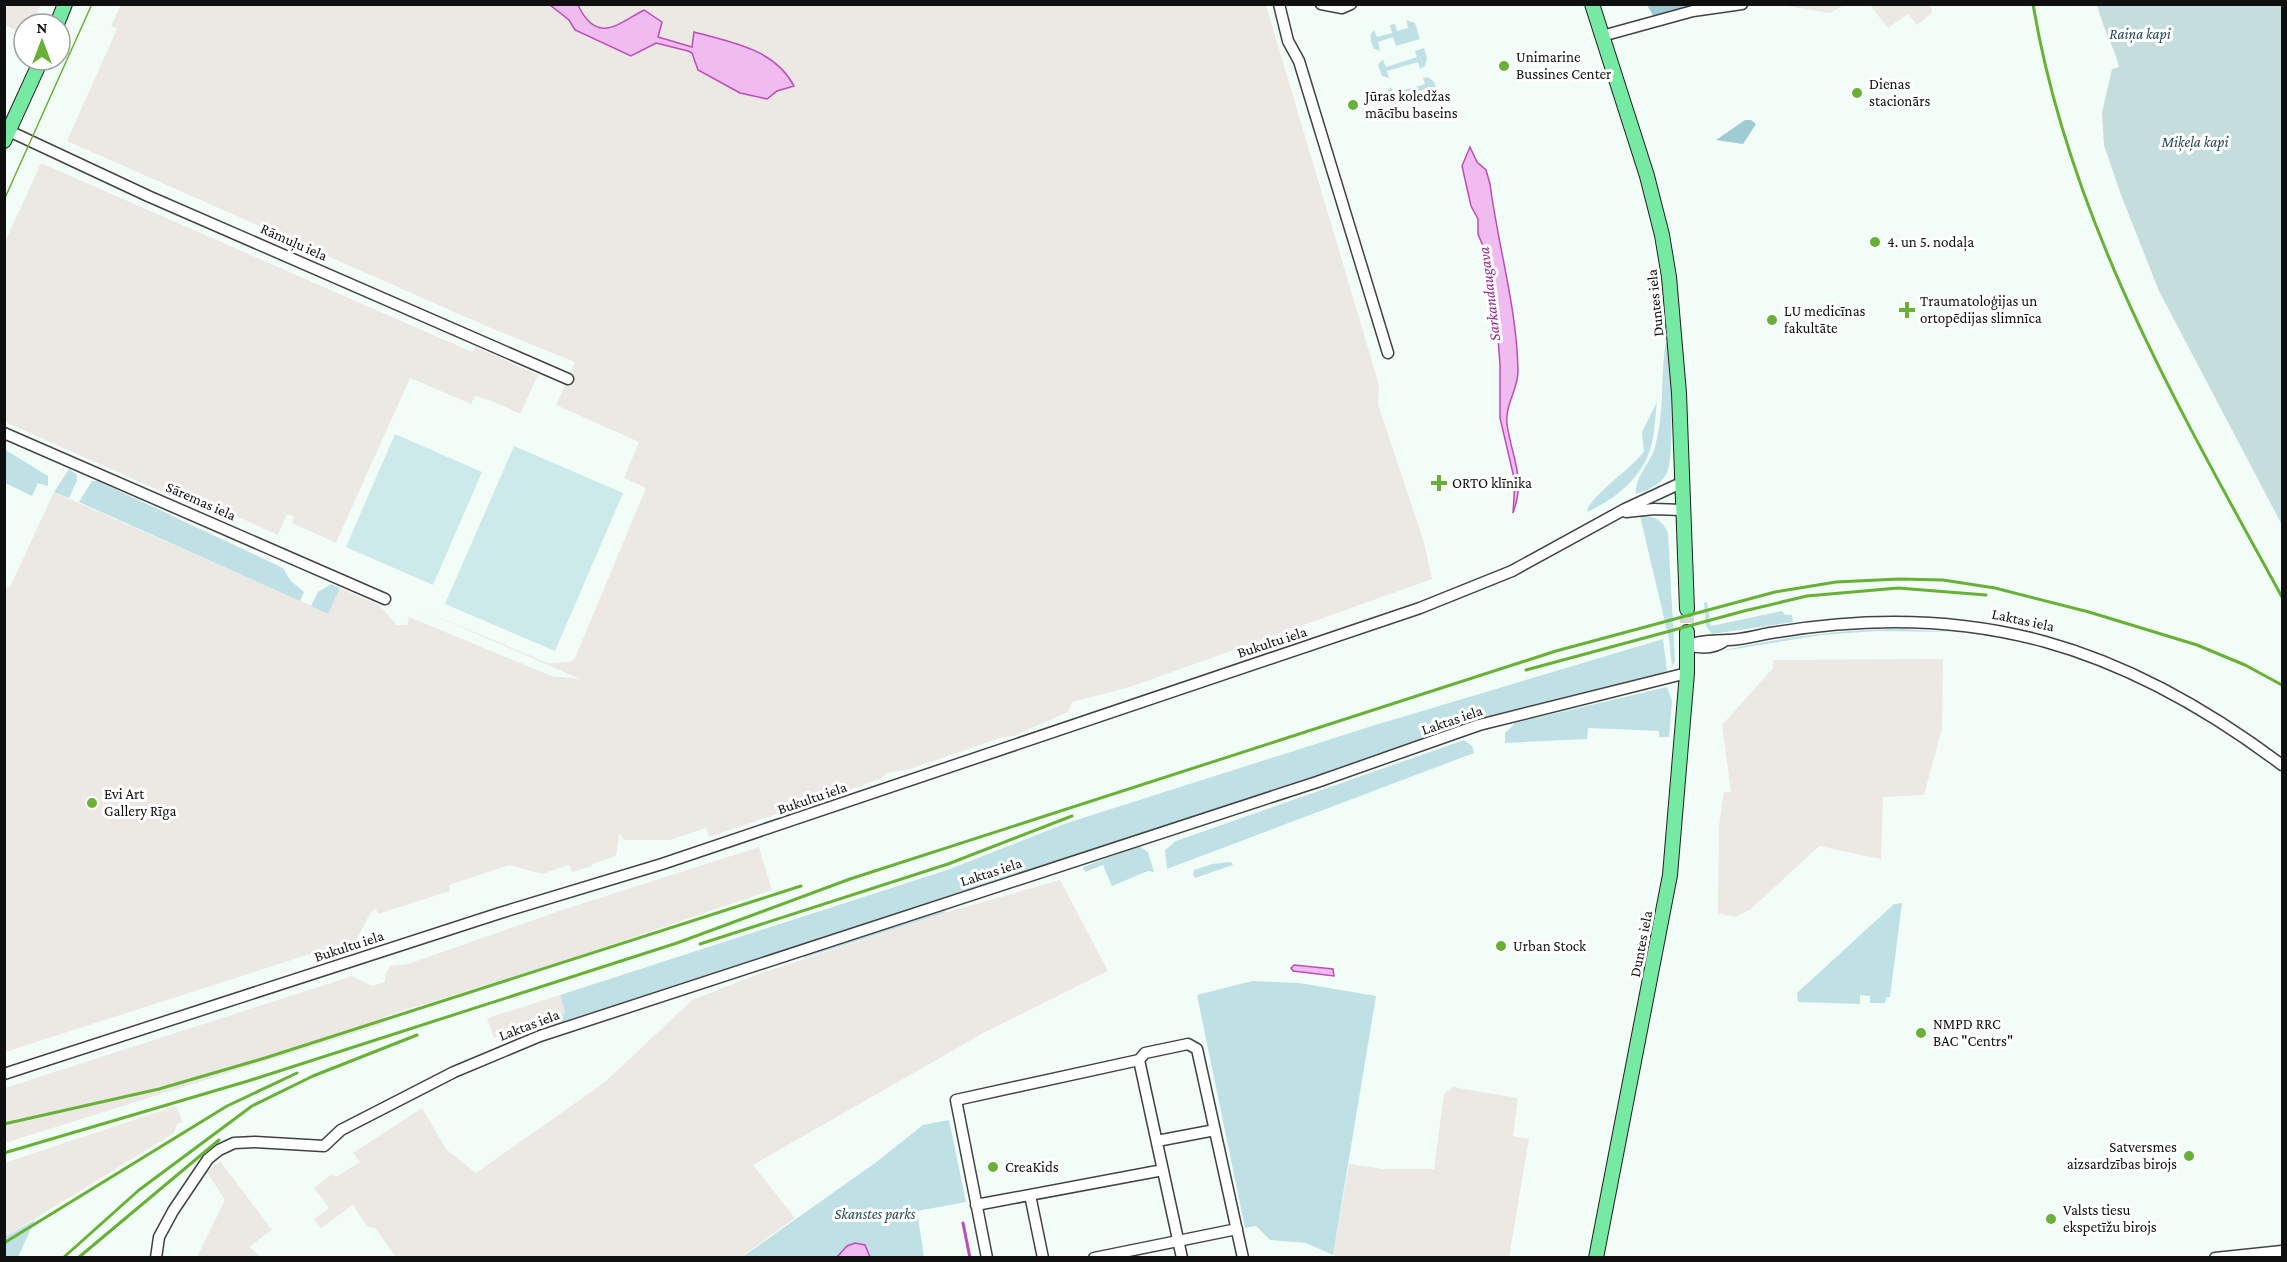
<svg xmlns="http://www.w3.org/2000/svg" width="2287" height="1262" font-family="'Crimson Pro',serif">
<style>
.industrial{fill:#ece9e4}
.green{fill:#bfe1e5}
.forest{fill:#a0cad4}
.cemetery{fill:#c5dedd}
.pitch{fill:#cdeaea}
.water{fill:#f0bcef;stroke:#bf4bbb;stroke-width:1.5}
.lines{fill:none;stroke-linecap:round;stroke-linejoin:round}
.stream{stroke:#bf4bbb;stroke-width:3}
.major-tunnel{stroke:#d0d9d4;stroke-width:14;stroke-dasharray:14 7;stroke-linecap:butt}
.minor-casing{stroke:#424242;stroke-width:13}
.major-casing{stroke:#202020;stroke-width:16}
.minor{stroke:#fff;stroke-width:10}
.major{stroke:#76e9a3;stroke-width:14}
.tram{stroke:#68b036;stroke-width:1.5}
.rail{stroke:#68b036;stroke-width:3}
.poi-dot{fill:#68b036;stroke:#fff;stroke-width:2}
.labels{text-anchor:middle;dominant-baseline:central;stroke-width:6;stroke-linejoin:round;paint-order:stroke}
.park-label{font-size:15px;font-style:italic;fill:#264760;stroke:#fff}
.poi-label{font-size:15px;fill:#0f0f0f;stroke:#fff;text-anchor:start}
.street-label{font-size:15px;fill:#0f0f0f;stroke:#fff}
.water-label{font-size:16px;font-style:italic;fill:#93258c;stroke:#fff}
</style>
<rect width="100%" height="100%" fill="#f2fdf7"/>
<path class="industrial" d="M5,4H41V5L32,24H24V34L5,25Z
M1774,4H1844V5L1830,13Z
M121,5H1266L1379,385L1378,404L1424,542L1432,579L1130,687L1072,702L1068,712L1014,736L1000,738L910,769L887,773L880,779L810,803L798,798L788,802L786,811L709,837L706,828L670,840H624L619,834L616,856L592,864V866L572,872L569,865L542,874L509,865L449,885L450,891L378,914L376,909L371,912L356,940L337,946L339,953L316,960L314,953L307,955L5,1052V588L10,587L54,492L328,613L340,588L379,605L397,625H407L409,617L552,676L580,679L408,604L548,663L571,662L575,658L646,488L624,478L639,442L556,405L575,362L486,326L67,141L117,29L111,26Z
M1870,5H1931L1932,13L1917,25L1908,14L1888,28Z
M41,163L472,352L476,347L538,375L520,414L492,401L475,396L471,404L410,378L336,543L292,523L294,517L287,514L278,535L232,514L228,521L5,422V242Z
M1943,659L1942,729L1924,795L1883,797L1881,859L1819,846L1751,909L1735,917L1718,913L1719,826L1724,792H1731L1722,725L1773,668V660Z
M759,847L772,890L567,960L383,1017L384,1024L5,1143V1088L352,976L372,986L385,982V975L390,966L408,964L559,911Z
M1060,880L1108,971L985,1032L753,1165L795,1218L741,1257H396L375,1228L367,1226L353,1205L321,1228L314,1219L329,1208L314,1188L332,1174L336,1177L360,1162L353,1153L422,1108L446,1149L476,1173L605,1082L692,1000L759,974L944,913Z
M560,995L565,1013L494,1038L487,1018Z
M1453,1087L1518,1098L1513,1136L1529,1139L1509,1257L1344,1258L1333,1255L1349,1164L1383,1169H1434L1444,1094Z
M176,1106L183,1122L177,1124L174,1133L5,1237L4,1163Z
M220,1161L272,1230L249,1247L261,1257H197L225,1200L207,1172Z"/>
<path class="green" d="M1406,20L1415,23L1420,39L1396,46L1393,37L1378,42L1380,51L1374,49C1371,42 1368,35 1374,30L1377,37L1392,33L1390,25L1395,24L1397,31L1408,28Z
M1424,48L1427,58L1425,66L1420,69L1418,62L1387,71L1389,78L1382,76L1378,65L1381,61L1383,60L1386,67L1417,57L1415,51Z
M1428,77L1434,82L1438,93L1429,96L1426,89L1395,99L1397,105L1391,104L1387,91L1391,87L1394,93L1425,84L1423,78Z
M1666,341C1672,359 1674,452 1668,470C1663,484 1649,490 1636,494C1634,478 1651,462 1655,447C1665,410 1660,378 1666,341Z
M1657,402C1655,417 1655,435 1650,450C1641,479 1614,500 1587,512C1589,496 1633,468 1644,451L1642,432Z
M4,449L48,476V486L38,483L32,496L5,483Z
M69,469L77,475V480L69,498L54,492Z
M92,481H98L283,568L290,580L304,592L300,601L79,502Z
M1640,516C1655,515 1662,520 1668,533L1675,661L1672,667L1669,639Z
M331,584L340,588L328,614L311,606L318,592Z
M1707,602L1711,626L1782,611L1785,615H1792L1793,622L1712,634L1706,626L1704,603Z
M1903,629L1950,632L1877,631L1821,635L1716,652C1778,638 1839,629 1903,629Z
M1663,639L1667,671L1661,673L1479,720L1267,793L544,1028L540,1022L565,1013L560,995L947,870L1067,823L1372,726Z
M1667,687L1672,701L1669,737H1659V731L1588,728L1587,739L1505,743V733L1515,723Z
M1464,740L1472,746L1474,753L1167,869L1165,850L1176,841Z
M1139,846L1148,852L1154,872L1148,871L1112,886L1103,865L1085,872L1083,867Z
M1231,862L1233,865L1195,878L1193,874L1194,870L1212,864Z
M1902,903L1890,997H1886L1885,1003H1870V996L1860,995V1004L1798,1002L1797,993L1894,904Z
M946,909L944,913L804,958V955Z
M1252,981L1299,983L1376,996L1333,1255L1306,1243L1270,1240L1256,1226L1245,1228L1197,995Z
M949,1120L966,1202L917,1211L924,1257L741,1258L875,1163L923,1125Z
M35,1220L18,1257H5V1237Z"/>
<path class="forest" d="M1647,5H1690V8L1654,17Z
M1745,120H1751L1756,124L1743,144L1716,140Z"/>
<path class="cemetery" d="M2097,5H2282V525L2159,291L2121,195L2104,145L2102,113L2112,69L2119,67C2113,44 2103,29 2097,5Z"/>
<path class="pitch" d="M395,434L482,472L433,585L346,547Z
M514,446L623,493L555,651L445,604Z"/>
<path class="water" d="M550,5H578C597,45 618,24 644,10L662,22L658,37L692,47L694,32C731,42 775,49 794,86L777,91L767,99L740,93L698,70L692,53L688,51L656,43L631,56L575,30L569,20Z
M1470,147L1477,162L1486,170L1490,184C1498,246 1517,308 1518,371C1518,390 1505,404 1507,424C1512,459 1526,477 1513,513L1515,482L1500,418V364L1497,326L1484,271L1485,251L1478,234V219L1471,206L1462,166Z
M1294,965L1333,969L1334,976L1293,971L1291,968Z
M855,1243L865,1245L870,1257H837L847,1246Z"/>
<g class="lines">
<path class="stream" d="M963,1223L970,1258"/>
<path class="major-tunnel" d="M1687,609V632"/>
<g class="minor-casing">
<path id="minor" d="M1279,4L1288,41L1299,61L1388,353
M1321,4L1342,8L1351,4
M1602,36L1693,11L1742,4
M9,131L148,196L568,379
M4,433L385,599
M1626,512L1654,509L1682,510
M1688,645C1702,640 1712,641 1727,640C1743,640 1761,634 1777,632C1974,599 2124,646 2282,765
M1688,645C1701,649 1714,649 1726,640
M1139,1060L1182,1258
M4,1074L500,913L662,864L1420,608L1512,571L1625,509L1681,483
M1157,1141L1215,1130
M1030,1195L1043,1258
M976,1205L1163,1170
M156,1258L159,1237L173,1211L208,1159L219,1150L234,1143L255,1142L324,1146L341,1130L454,1072L540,1036L1317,782L1479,725L1687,673
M987,1258L956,1100L1139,1060L1145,1053L1188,1044L1197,1049L1243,1258
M1094,1258L1237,1229
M2215,1258L2282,1251"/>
</g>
<g class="major-casing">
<path id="major" d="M1592,4L1647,176L1662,235L1669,277L1679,393L1687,609
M57,24L65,4
M4,141L41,60
M1596,1258L1670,875L1687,673V632"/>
</g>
<use href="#minor" class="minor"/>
<use href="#major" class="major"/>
<path class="tram" d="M4,200L92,4"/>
<path class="rail" d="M2033,4C2069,220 2179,409 2282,597
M1526,670L1744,611L1807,596L1898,588L1986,595
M700,944L948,864L1072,816
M4,1124L159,1089L265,1058L801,886
M4,1153L248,1081L677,943L850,879L1556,651L1775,592L1836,582L1899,579L1943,580L1995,588L2089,612L2197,645L2245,665L2282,685
M4,1243L227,1106L297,1073
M63,1258L139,1190L252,1106L313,1076L417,1035
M78,1258L219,1140"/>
</g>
<g class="poi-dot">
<circle cx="1504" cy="66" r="6"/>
<circle cx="1857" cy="93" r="6"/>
<circle cx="1353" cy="105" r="6"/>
<circle cx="1875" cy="242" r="6"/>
<path d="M1904 301h6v6h6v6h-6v6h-6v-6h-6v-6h6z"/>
<circle cx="1772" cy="320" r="6"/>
<path d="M1436 474h6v6h6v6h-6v6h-6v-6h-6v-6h6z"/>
<circle cx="92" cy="803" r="6"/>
<circle cx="1501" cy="946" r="6"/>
<circle cx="1921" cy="1033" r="6"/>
<circle cx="2189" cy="1156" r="6"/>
<circle cx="993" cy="1167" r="6"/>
<circle cx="2051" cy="1219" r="6"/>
</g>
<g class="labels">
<g class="park-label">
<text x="2140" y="34">Raiņa kapi</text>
<text x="2195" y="142">Miķeļa kapi</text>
<text x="875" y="1214">Skanstes parks</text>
</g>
<g class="poi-label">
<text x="1516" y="57">Unimarine<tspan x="1516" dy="17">Bussines Center</tspan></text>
<text x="1869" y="84">Dienas<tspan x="1869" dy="17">stacionārs</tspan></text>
<text x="1365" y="96">Jūras koledžas<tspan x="1365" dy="17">mācību baseins</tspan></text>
<text x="1887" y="242">4. un 5. nodaļa</text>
<text x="1920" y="301">Traumatoloģijas un<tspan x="1920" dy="17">ortopēdijas slimnīca</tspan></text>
<text x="1784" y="311">LU medicīnas<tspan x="1784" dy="17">fakultāte</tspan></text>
<text x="1452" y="483">ORTO klīnika</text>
<text x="104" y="794">Evi Art<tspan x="104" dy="17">Gallery Rīga</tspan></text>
<text x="1513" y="946">Urban Stock</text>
<text x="1933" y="1024">NMPD RRC<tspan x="1933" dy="17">BAC "Centrs"</tspan></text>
<text x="2177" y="1147" text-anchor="end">Satversmes<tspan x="2177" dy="17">aizsardzības birojs</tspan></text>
<text x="1005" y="1167">CreaKids</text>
<text x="2063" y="1210">Valsts tiesu<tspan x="2063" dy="17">ekspetīžu birojs</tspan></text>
</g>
<g class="street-label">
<text transform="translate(294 242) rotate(24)">Rāmuļu iela</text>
<text transform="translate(1655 303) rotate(-96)">Duntes iela</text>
<text transform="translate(201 501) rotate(24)">Sāremas iela</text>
<text transform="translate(2023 620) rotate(12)">Laktas iela</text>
<text transform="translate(1272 642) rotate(-18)">Bukultu iela</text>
<text transform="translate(1452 720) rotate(-19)">Laktas iela</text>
<text transform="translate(812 798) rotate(-19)">Bukultu iela</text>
<text transform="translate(991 872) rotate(-18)">Laktas iela</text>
<text transform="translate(1641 944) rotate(-79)">Duntes iela</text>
<text transform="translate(349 946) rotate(-18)">Bukultu iela</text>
<text transform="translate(529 1025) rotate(-21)">Laktas iela</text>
</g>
<g class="water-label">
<text transform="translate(1489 294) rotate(-97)">Sarkandaugava</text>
</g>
</g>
<rect width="2287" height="1262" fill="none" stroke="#0f0f0f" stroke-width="12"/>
<g transform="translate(42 42)"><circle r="28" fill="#ffffff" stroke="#9f9f9f" stroke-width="1.5"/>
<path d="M0-4.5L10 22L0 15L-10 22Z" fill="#68b036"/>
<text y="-9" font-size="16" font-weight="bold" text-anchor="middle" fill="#0f0f0f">N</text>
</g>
</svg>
